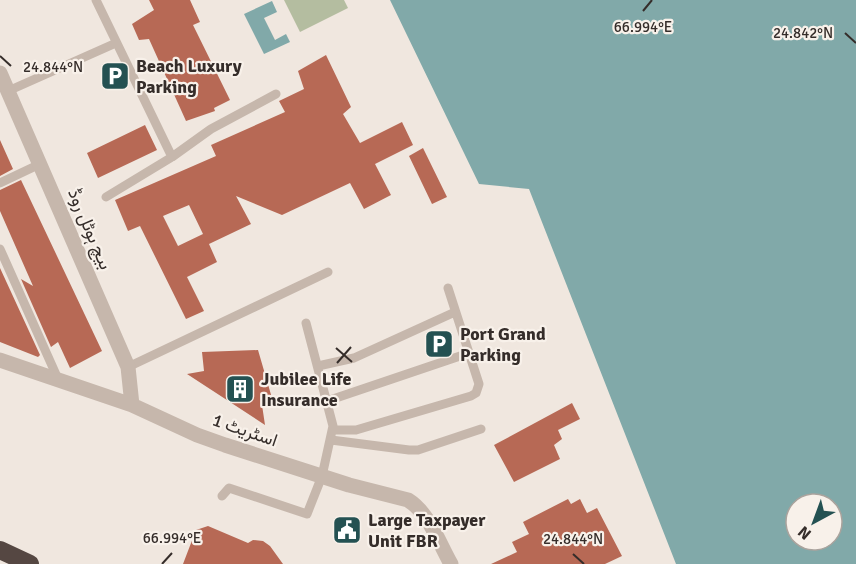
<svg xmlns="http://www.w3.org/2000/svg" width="856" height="564" font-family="Signika,Vazirmatn,sans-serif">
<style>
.green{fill:#b4bda0}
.water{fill:#81a9a9;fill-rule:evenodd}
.building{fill:#b76955;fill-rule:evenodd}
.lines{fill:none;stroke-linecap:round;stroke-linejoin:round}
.lane{stroke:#c6b7ac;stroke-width:9}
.street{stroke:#c6b7ac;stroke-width:15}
.highway{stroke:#554742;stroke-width:18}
.ticks{fill:none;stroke:#352d2a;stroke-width:2}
.labels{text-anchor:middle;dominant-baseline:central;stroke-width:4.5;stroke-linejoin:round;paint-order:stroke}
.poi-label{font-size:18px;font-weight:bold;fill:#352d2a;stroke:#f8f1ea;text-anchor:start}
.street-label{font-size:18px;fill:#352d2a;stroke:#f8f1ea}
.ticks-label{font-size:15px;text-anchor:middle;fill:#352d2a;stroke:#f8f1ea;stroke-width:4.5;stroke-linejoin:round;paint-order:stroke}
</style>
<rect width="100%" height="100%" fill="#f0e7df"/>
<path class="green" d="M284,0H344L348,8L300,32Z"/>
<path class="water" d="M390,0H856V564H676L529,189L479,184ZM796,504H832V540H796Z
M272,1L277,12L264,18L275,40L286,34L290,42L264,54L244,14Z"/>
<path class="building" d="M149,0H190L200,22L193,25L230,100L214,108L215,111L186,121L149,39L139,40L132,24L154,10Z
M326,55L351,107L343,114L360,143L402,122L413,145L375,164L391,195L364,209L350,183L282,215L236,196L251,224L209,244L217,262L187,277L204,311L186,319L140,226L128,231L115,200L216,156L211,145L285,112L279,101L304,89L298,71ZM189,205L203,234L178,246L163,216Z
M145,125L157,150L98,178L87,153Z
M0,140L13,169L0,176Z
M423,148L447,197L432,204L409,156Z
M21,180L102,351L70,368L58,342L51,347L21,279L33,286L0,211V190Z
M0,268L40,355L38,357L0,342Z
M258,350L274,405H262L265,425L187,374L204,371L202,352Z
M572,403L580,419L558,430L562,439L554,445L560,459L514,482L494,445Z
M568,499L571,504L580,499L587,513L597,508L622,556L605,564H491L517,552L512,542L529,534L523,522Z
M208,526L248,543L253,540L263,541L270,546L283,564H183L196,530Z"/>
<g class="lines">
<path class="lane" d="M96,0L172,157L211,129L276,94
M8,91L116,43
M0,183L40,164
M106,197L172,157
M0,249L58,379
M318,366L354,358L455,312
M128,367L328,272
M327,401L469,353
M333,430H356L471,396L476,393L479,384L448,288
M331,440L409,450H418L481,429
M222,496L229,488L307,514L322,476L333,426L306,323"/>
<path class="street" d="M0,73L128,367L132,405
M0,360L132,405L197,435L225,445L349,485L408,500C429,513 439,543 451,564"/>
<path class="highway" d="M0,550L30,564"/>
</g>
<path class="ticks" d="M643,11L652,0M845,33L856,43M0,56L11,66M336,348L352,362M337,363L351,347M573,554L584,564M162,564L172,553"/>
<defs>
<g id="parking-square" transform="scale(1.5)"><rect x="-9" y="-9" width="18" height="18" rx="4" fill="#245152" stroke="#f8f1ea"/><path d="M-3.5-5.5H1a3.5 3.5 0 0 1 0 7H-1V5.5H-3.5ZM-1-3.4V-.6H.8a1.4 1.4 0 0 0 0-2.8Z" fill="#fff"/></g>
<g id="building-square" transform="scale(1.5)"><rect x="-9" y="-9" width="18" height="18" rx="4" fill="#245152" stroke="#f8f1ea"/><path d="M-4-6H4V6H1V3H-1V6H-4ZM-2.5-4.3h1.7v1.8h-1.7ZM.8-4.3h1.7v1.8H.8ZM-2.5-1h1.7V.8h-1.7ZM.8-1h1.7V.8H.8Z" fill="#fff"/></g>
<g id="civic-square" transform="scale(1.5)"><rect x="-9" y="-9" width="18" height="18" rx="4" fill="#245152" stroke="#f8f1ea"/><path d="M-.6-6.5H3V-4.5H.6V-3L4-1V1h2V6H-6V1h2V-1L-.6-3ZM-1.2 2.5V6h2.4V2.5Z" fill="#fff"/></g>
</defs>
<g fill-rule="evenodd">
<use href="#parking-square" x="115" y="76"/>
<use href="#parking-square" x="439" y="344"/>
<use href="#building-square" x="240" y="389"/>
<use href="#civic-square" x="347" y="530"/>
</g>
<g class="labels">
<g class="poi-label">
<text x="136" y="66">Beach Luxury<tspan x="136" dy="21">Parking</tspan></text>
<text x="460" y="334">Port Grand<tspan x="460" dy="21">Parking</tspan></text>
<text x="261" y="379">Jubilee Life<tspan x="261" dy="21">Insurance</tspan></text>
<text x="368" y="520">Large Taxpayer<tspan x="368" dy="21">Unit FBR</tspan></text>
</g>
<g class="street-label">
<text transform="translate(90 229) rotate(67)">بیچ ہوٹل روڈ</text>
<text transform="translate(245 430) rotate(19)">اسٹریٹ 1</text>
</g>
</g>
<g class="ticks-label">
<text x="643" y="32">66.994°E</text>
<text x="803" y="38">24.842°N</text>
<text x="53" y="72">24.844°N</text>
<text x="172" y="543">66.994°E</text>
<text x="573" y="544">24.844°N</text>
</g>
<g transform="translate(814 522) rotate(221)"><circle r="28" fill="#f8f1ea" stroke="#aaa39d" stroke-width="1.5"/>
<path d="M0-4.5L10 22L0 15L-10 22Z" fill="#245152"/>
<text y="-9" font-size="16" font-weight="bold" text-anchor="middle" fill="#352d2a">N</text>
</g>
</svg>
